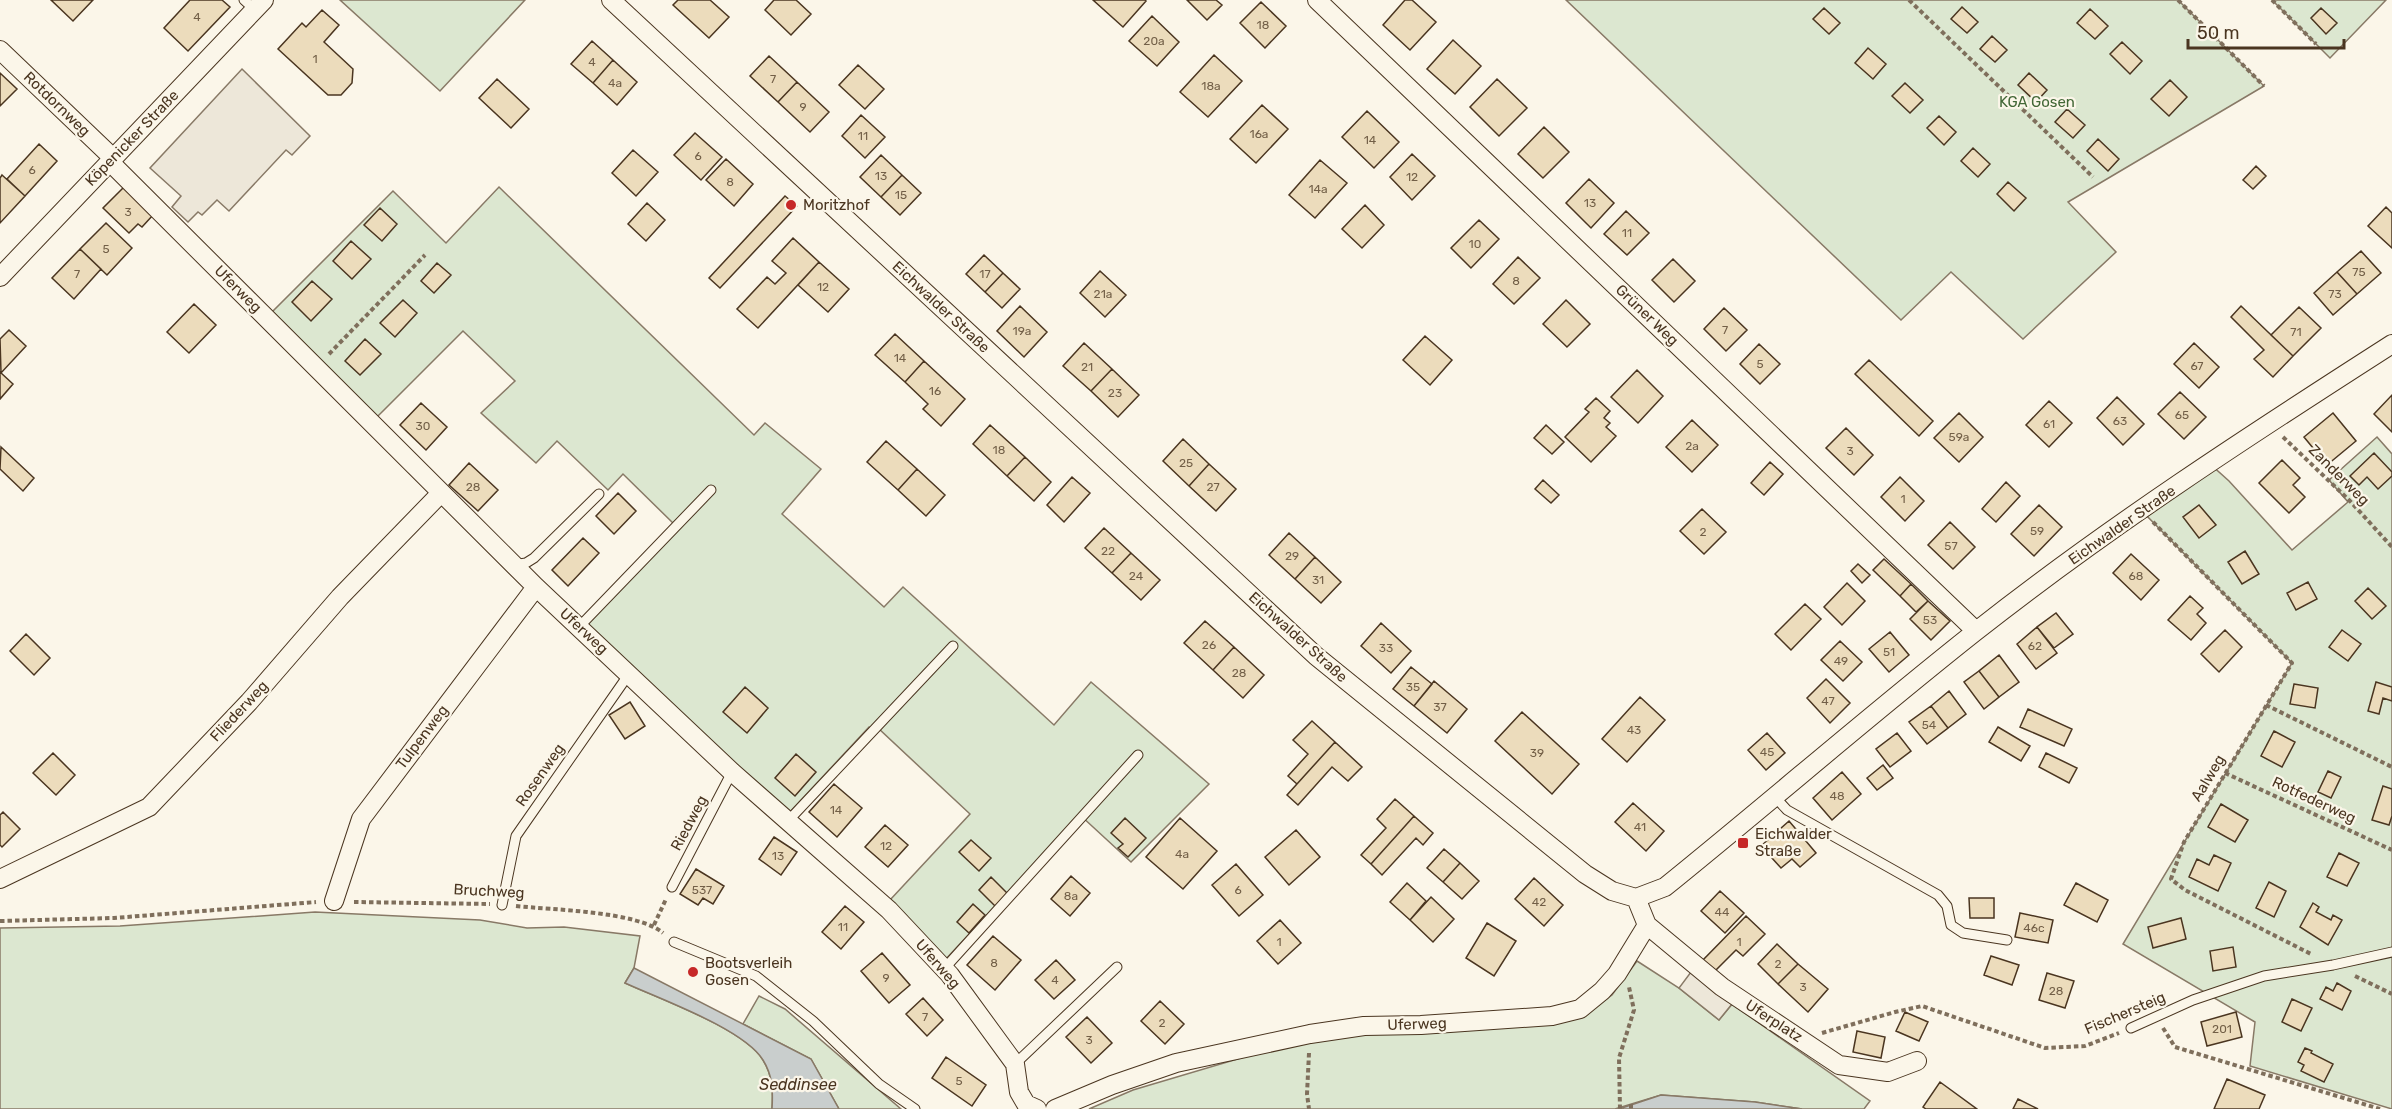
<svg xmlns="http://www.w3.org/2000/svg" width="2392" height="1109" font-family="Rubik,sans-serif">
<style>
.green{fill:#dce7d0;stroke:#887966;stroke-width:1.5}
.parking{fill:#ede7d9;stroke:#887966;stroke-width:1.5}
.water{fill:#c9cecd;stroke:#887966;stroke-width:1.5}
.building{fill:#ecdcbc;stroke:#4a3520;stroke-width:1.5}
.lines{fill:none;stroke-linecap:round;stroke-linejoin:round}
.lane-casing{stroke:#4a3520;stroke-width:11}
.street-casing{stroke:#4a3520;stroke-width:20}
.path{stroke:#7f6f5c;stroke-width:4;stroke-dasharray:4.5 3;stroke-linecap:butt}
.lane{stroke:#fbf6e9;stroke-width:9}
.street{stroke:#fbf6e9;stroke-width:18}
.poi-dot{fill:#c62828;stroke:#fbf6e9;stroke-width:2}
.labels{text-anchor:middle;dominant-baseline:central;stroke-width:4.5;stroke-linejoin:round;paint-order:stroke}
.number-label{font-size:12px;fill:#725f47}
.park-label{font-size:15px;fill:#436837;stroke:#fbf6e9}
.street-label{font-size:15px;fill:#4a3520;stroke:#fbf6e9}
.poi-label{font-size:15px;fill:#4a3520;stroke:#fbf6e9;text-anchor:start}
.water-label{font-size:16px;font-style:italic;fill:#4a3520;stroke:#fbf6e9}
</style>
<rect width="100%" height="100%" fill="#fbf6e9"/>
<path class="green" d="M340,0H525L440,91Z
M1566,0H2178L2264,86L2068,202L2116,252L2023,339L1951,272L1901,320Z
M2272,0H2386L2330,58Z
M499,187L754,435L765,423L821,469L782,514L884,607L903,587L1054,725L1091,682L1209,784L1131,862L1080,815L944,961L890,900L970,814L879,729L869,727L788,814L584,623L675,525L623,474L608,490L557,441L536,463L481,413L515,381L463,331L374,420L268,316L393,191L446,243Z
M2377,437L2392,454V1109L2250,1066L2255,1022L2123,944L2292,663L2142,511L2210,464L2229,481L2292,550L2348,502L2329,480Z
M315,912L480,920L527,928L564,927L640,936L634,968L625,983C660,999 744,1029 763,1060C773,1076 773,1091 772,1109H0V928L120,926Z
M1637,961L1679,988L1719,1020L1732,1004L1870,1101L1864,1109H1802L1755,1102L1661,1095L1615,1109H1089L1133,1090L1305,1039L1580,1018L1612,995Z
M759,996L785,1009L901,1109H839L811,1059L743,1024Z"/>
<path class="parking" d="M242,69L310,136L292,155L286,150L229,211L217,200L202,215L198,212L188,222L172,207L181,196L150,168Z
M1691,972L1732,1004L1719,1020L1679,988Z"/>
<path class="water" d="M634,968L811,1059L839,1109H772C773,1091 773,1076 763,1060C744,1029 660,999 625,983Z
M1661,1095L1755,1102L1802,1109H1619Z"/>
<path class="building" d="M51,0H93L73,21Z
M190,0H222L230,7L188,51L164,28Z
M678,0H710L729,17L709,38L673,5Z
M774,0H796L811,14L791,35L765,10Z
M1093,0H1145L1146,1L1123,27Z
M1187,0H1216L1222,5L1207,20Z
M1405,0H1412L1436,22L1410,50L1383,25Z
M1261,2L1286,26L1265,48L1240,23Z
M1962,7L1978,22L1967,33L1951,19Z
M1824,8L1840,23L1829,34L1813,19Z
M2321,8L2337,23L2326,34L2311,18Z
M2090,9L2108,26L2095,39L2077,23Z
M322,10L339,25L324,42L353,69L352,83L341,95H328L278,49L302,23L306,27Z
M1152,16L1179,42L1157,66L1129,41Z
M1992,36L2007,50L1995,62L1980,49Z
M1453,40L1481,66L1455,94L1427,69Z
M592,41L613,60L593,83L571,64Z
M2122,42L2142,61L2130,74L2110,54Z
M1868,48L1886,64L1873,79L1855,63Z
M1214,55L1242,81L1208,117L1180,92Z
M769,56L797,82L778,102L750,76Z
M613,60L637,82L617,105L593,83Z
M858,65L884,89L865,109L839,85Z
M0,73L17,89L0,106Z
M2029,73L2047,90L2036,102L2018,85Z
M497,79L529,109L511,128L479,98Z
M1497,79L1527,108L1499,136L1470,107Z
M2170,80L2187,97L2169,116L2151,99Z
M797,82L829,112L810,132L778,102Z
M1905,83L1923,100L1910,113L1892,96Z
M1262,105L1288,129L1256,163L1230,139Z
M2067,109L2085,125L2073,138L2055,122Z
M1367,111L1399,142L1374,168L1342,137Z
M861,115L885,137L865,158L842,136Z
M1939,116L1956,132L1944,145L1927,128Z
M1544,127L1569,152L1543,178L1518,154Z
M695,133L722,157L701,180L674,155Z
M2098,139L2119,159L2108,171L2087,151Z
M39,144L57,161L25,196L7,179Z
M1973,148L1990,164L1978,177L1961,161Z
M633,150L658,172L636,196L612,173Z
M1412,154L1435,176L1412,200L1390,177Z
M881,155L902,175L881,197L860,177Z
M726,159L753,184L734,206L706,180Z
M1320,160L1347,183L1315,218L1289,195Z
M2256,166L2266,176L2253,189L2243,180Z
M2,175L25,196L0,223V178Z
M902,175L921,193L900,215L881,197Z
M1589,179L1614,203L1591,228L1566,203Z
M2008,182L2026,198L2014,211L1997,194Z
M124,187L153,215L142,227L138,224L129,233L103,208Z
M785,196L797,206L720,288L709,278Z
M647,203L665,220L646,241L628,224Z
M1365,205L1384,225L1362,248L1342,229Z
M2386,207L2392,213V248L2368,226Z
M380,208L397,224L382,241L364,225Z
M1626,211L1649,233L1627,255L1604,234Z
M1479,220L1499,239L1471,268L1451,248Z
M106,223L132,248L107,275L80,249Z
M793,238L819,262L758,328L737,309L767,277L775,284L786,273L772,261Z
M351,241L371,259L352,279L333,261Z
M80,249L101,269L74,299L52,278Z
M2361,251L2381,273L2357,294L2337,272Z
M984,255L1003,273L985,292L966,274Z
M1518,257L1540,278L1514,304L1493,284Z
M1673,259L1695,281L1674,302L1652,280Z
M819,262L849,289L828,312L798,285Z
M437,263L451,275L434,293L421,281Z
M1100,271L1126,295L1105,317L1080,293Z
M2337,272L2357,294L2333,315L2314,293Z
M1003,273L1020,289L1002,308L985,292Z
M312,281L332,299L311,321L292,302Z
M403,300L417,313L395,337L380,323Z
M1566,300L1590,324L1567,347L1543,324Z
M194,304L216,325L189,353L167,332Z
M1020,306L1047,332L1024,357L997,331Z
M2241,306L2293,356L2273,377L2254,359L2264,350L2231,317Z
M2299,307L2321,328L2293,356L2271,335Z
M1724,308L1747,330L1726,351L1704,329Z
M9,330L26,346L1,373L0,339Z
M895,334L924,361L905,382L875,355Z
M1425,336L1452,360L1430,385L1403,360Z
M365,339L381,354L360,375L345,361Z
M1084,343L1112,369L1091,391L1063,366Z
M2194,343L2219,367L2199,388L2174,364Z
M1759,344L1780,364L1760,384L1740,364Z
M1869,360L1933,421L1919,436L1855,374Z
M924,361L965,399L941,426L923,409L928,404L905,382Z
M1112,369L1139,395L1118,417L1091,391Z
M1637,370L1663,396L1638,423L1611,397Z
M0,372L13,384L0,399Z
M2180,392L2206,417L2184,439L2158,414Z
M2392,395V432L2374,414Z
M2117,397L2144,424L2123,445L2097,418Z
M1596,398L1610,411L1604,418L1610,423L1606,427L1616,436L1591,462L1565,437L1589,412L1585,409Z
M2049,401L2072,423L2049,447L2026,425Z
M421,403L447,427L426,450L400,425Z
M1959,413L1983,437L1959,462L1934,438Z
M2333,413L2356,441L2327,465L2304,437Z
M1692,420L1718,445L1692,472L1666,447Z
M990,425L1025,457L1007,476L973,444Z
M1546,425L1564,442L1552,454L1534,438Z
M1846,428L1873,455L1854,475L1826,448Z
M1183,439L1209,464L1189,486L1163,461Z
M886,441L917,469L898,490L867,462Z
M1,447L34,478L23,491L0,469Z
M2374,453L2392,472V476L2378,489L2367,477L2359,485L2350,476Z
M1025,457L1051,482L1034,501L1007,476Z
M2282,460L2300,478L2293,485L2305,497L2289,513L2259,483Z
M1770,462L1783,474L1764,495L1751,483Z
M469,463L498,490L478,511L449,485Z
M1209,464L1236,489L1216,511L1189,486Z
M917,469L945,495L926,516L898,490Z
M1072,477L1090,493L1064,522L1047,505Z
M1900,477L1924,501L1905,521L1881,497Z
M1543,480L1559,495L1551,503L1535,489Z
M2006,482L2020,496L1996,522L1982,509Z
M618,493L636,511L614,534L596,516Z
M2039,505L2062,527L2034,556L2011,534Z
M2199,505L2216,525L2199,538L2183,517Z
M1702,509L1726,532L1704,554L1680,531Z
M1950,522L1975,547L1953,569L1928,545Z
M1104,528L1131,553L1112,573L1085,548Z
M1289,533L1315,557L1295,579L1269,555Z
M583,538L599,553L568,586L552,570Z
M2245,551L2259,574L2242,584L2228,562Z
M1131,553L1160,580L1141,600L1112,573Z
M2131,554L2159,580L2141,600L2113,573Z
M1315,557L1341,582L1321,603L1295,579Z
M1884,559L1911,584L1900,596L1873,570Z
M1858,564L1870,575L1862,583L1851,571Z
M2308,582L2317,599L2296,610L2287,593Z
M1847,583L1865,601L1842,625L1824,607Z
M1911,584L1928,601L1916,612L1900,596Z
M2368,588L2386,606L2372,619L2355,601Z
M2190,596L2203,608L2197,614L2206,623L2191,640L2168,620Z
M1928,601L1950,621L1931,640L1910,619Z
M1805,604L1821,619L1791,650L1775,634Z
M2056,613L2073,634L2054,648L2037,627Z
M1205,621L1234,647L1213,670L1184,643Z
M1381,623L1411,651L1391,673L1361,646Z
M2037,627L2057,653L2036,669L2017,644Z
M2225,630L2242,647L2219,672L2201,654Z
M2342,630L2361,644L2348,661L2329,647Z
M1890,632L1909,655L1889,672L1869,649Z
M26,634L50,658L34,675L10,651Z
M1840,641L1862,662L1843,681L1821,660Z
M1234,647L1264,675L1243,698L1213,670Z
M1999,655L2019,682L1999,697L1979,671Z
M1411,667L1432,684L1414,706L1393,689Z
M1979,671L1999,697L1984,709L1964,682Z
M1826,679L1850,703L1830,723L1807,698Z
M1434,681L1467,709L1447,733L1414,706Z
M2376,682L2392,687V701L2383,698L2379,714L2368,711Z
M2294,684L2318,688L2315,708L2290,704Z
M745,687L768,708L747,733L723,712Z
M1949,691L1966,714L1948,728L1931,706Z
M1640,697L1665,720L1627,762L1602,739Z
M630,702L645,726L625,739L609,715Z
M1931,706L1948,728L1927,744L1909,722Z
M2028,709L2072,729L2064,746L2020,727Z
M1522,712L1579,764L1552,794L1495,741Z
M1312,721L1335,742L1297,784L1288,776L1308,754L1293,740Z
M1998,727L2030,746L2021,761L1989,742Z
M2274,731L2295,742L2282,767L2261,756Z
M1767,733L1785,753L1766,770L1748,750Z
M1897,733L1911,751L1890,767L1876,749Z
M1335,742L1362,767L1348,781L1332,767L1298,805L1287,795Z
M53,753L75,775L56,795L33,773Z
M2046,753L2077,768L2069,783L2039,767Z
M796,754L816,772L795,796L775,778Z
M1883,765L1893,778L1877,790L1867,778Z
M2328,771L2341,777L2331,798L2318,792Z
M1842,772L1861,794L1832,820L1813,798Z
M834,784L862,808L837,837L809,812Z
M2383,786L2392,789V816L2389,825L2372,820Z
M1395,799L1414,816L1371,864L1361,855L1386,828L1377,819Z
M1633,803L1664,831L1646,851L1615,822Z
M2221,804L2248,820L2235,842L2208,827Z
M3,812L20,829L2,847L0,845V815Z
M1414,816L1433,833L1423,845L1416,838L1382,875L1371,864Z
M1125,818L1146,838L1128,857L1118,848L1123,844L1111,833Z
M1180,818L1217,851L1183,889L1146,857Z
M1789,821L1816,853L1800,867L1792,859L1781,868L1761,846Z
M885,825L908,845L888,867L865,847Z
M1296,830L1320,857L1289,885L1265,857Z
M774,837L797,852L781,875L759,859Z
M971,840L991,858L979,871L959,852Z
M1444,849L1460,863L1443,882L1427,868Z
M2339,853L2359,863L2347,886L2327,877Z
M2214,855L2231,863L2218,891L2189,877L2197,859L2209,865Z
M1460,863L1479,881L1462,899L1443,882Z
M1236,864L1263,895L1239,916L1212,885Z
M696,869L724,886L713,904L703,898L698,905L680,894Z
M1071,876L1090,893L1070,916L1051,899Z
M991,877L1008,894L996,907L979,890Z
M1534,878L1563,905L1544,926L1515,899Z
M2269,882L2286,891L2274,917L2256,908Z
M1407,883L1426,901L1410,920L1390,902Z
M2076,883L2108,900L2097,922L2064,905Z
M1720,891L1744,913L1725,933L1701,911Z
M1431,897L1454,919L1433,942L1410,920Z
M1969,898H1994V918H1970Z
M2313,903L2319,907L2316,912L2331,920L2333,915L2342,920L2328,945L2300,927Z
M973,904L985,915L969,933L957,922Z
M845,906L864,922L841,949L822,932Z
M2020,913L2053,920L2048,943L2015,937Z
M1746,916L1765,934L1743,956L1736,950L1714,972L1702,961Z
M2181,918L2186,939L2153,948L2148,927Z
M1280,920L1301,943L1278,964L1257,941Z
M1487,923L1516,941L1494,976L1466,958Z
M993,936L1021,960L995,990L967,965Z
M1777,944L1798,964L1778,984L1758,964Z
M2233,947L2236,967L2213,971L2210,951Z
M882,953L910,985L889,1003L861,971Z
M1991,956L2019,965L2012,985L1984,975Z
M1056,960L1075,980L1054,999L1035,980Z
M1798,964L1828,989L1808,1012L1778,984Z
M2047,973L2074,981L2065,1008L2039,1000Z
M2337,983L2351,991L2342,1010L2320,999L2326,987L2333,991Z
M923,998L943,1020L927,1036L906,1014Z
M2292,999L2312,1008L2301,1031L2282,1022Z
M1160,1001L1184,1024L1165,1044L1141,1021Z
M1905,1012L1928,1022L1919,1041L1896,1031Z
M2236,1012L2242,1037L2207,1046L2201,1022Z
M1087,1017L1112,1043L1091,1063L1066,1037Z
M1857,1031L1885,1037L1881,1058L1853,1052Z
M2305,1048L2312,1051L2311,1053L2333,1064L2324,1082L2301,1071L2304,1065L2298,1062Z
M946,1057L986,1085L972,1106L932,1078Z
M2227,1079L2265,1095L2259,1109H2214Z
M1940,1082L1977,1109H1926L1923,1107Z
M2018,1099L2038,1109H2013Z"/>
<g class="lines">
<g class="lane-casing">
<path id="lane" d="M244,0L255,10
M513,565L526,563L534,558L599,494
M579,627L711,490
M1775,797L1787,810L1938,895L1947,906L1951,925L1963,933L2007,940
M788,821L953,646
M672,887L732,772
M502,905L516,836L629,674
M674,942L756,976L813,1021L879,1084L915,1109
M944,969L1138,755
M2131,1028L2193,1000L2264,976L2333,965L2392,952
M1015,1064L1117,967"/>
</g>
<g class="street-casing">
<path id="street" d="M611,0L1316,656L1585,874L1612,891L1636,898L1665,887C1769,803 1870,715 1975,632C2108,527 2250,435 2392,344
M1317,0L1976,631
M0,50L113,158
M110,162L536,587L732,772L889,910L950,975L1015,1064L1019,1092L1026,1104L1037,1109
M0,277L264,0
M0,879L149,807L249,702L340,597L441,493
M334,901L361,819L536,587
M1647,925L1722,987L1839,1065L1888,1072L1917,1061
M1055,1109L1112,1085L1176,1063L1310,1034L1364,1026L1421,1025L1552,1016L1580,1009L1602,991L1617,974L1647,925L1636,898"/>
</g>
<path class="path" d="M1909,0L2093,177
M2178,0L2264,86
M2272,0L2316,44
M329,354L425,255
M2283,437L2350,501L2392,547
M2153,522L2292,663L2184,842L2171,879L2185,890L2311,954
M2266,705L2392,767
M2225,773L2392,850
M354,902L490,904
M516,906C552,910 637,911 663,933
M0,921L114,918L316,902
M654,925L666,899
M2355,976L2392,994
M2163,1028L2175,1047L2380,1109
M1822,1033L1895,1012L1922,1006L2045,1048L2085,1046L2119,1033
M1309,1053L1307,1094L1309,1109
M1631,1104V1109
M1620,1109L1619,1058L1634,1010L1629,987"/>
<use href="#lane" class="lane"/>
<use href="#street" class="street"/>
</g>
<g class="poi-dot">
<circle cx="791" cy="205" r="6"/>
<rect x="1737" y="837" width="12" height="12" rx="3"/>
<circle cx="693" cy="972" r="6"/>
</g>
<g class="labels">
<g class="number-label">
<text x="197" y="17">4</text>
<text x="1263" y="25">18</text>
<text x="1154" y="41">20a</text>
<text x="315" y="59">1</text>
<text x="592" y="62">4</text>
<text x="773" y="79">7</text>
<text x="615" y="83">4a</text>
<text x="1211" y="86">18a</text>
<text x="803" y="107">9</text>
<text x="1259" y="134">16a</text>
<text x="863" y="136">11</text>
<text x="1370" y="140">14</text>
<text x="698" y="156">6</text>
<text x="32" y="170">6</text>
<text x="881" y="176">13</text>
<text x="1412" y="177">12</text>
<text x="730" y="182">8</text>
<text x="1318" y="189">14a</text>
<text x="901" y="195">15</text>
<text x="1590" y="203">13</text>
<text x="128" y="212">3</text>
<text x="1627" y="233">11</text>
<text x="1475" y="244">10</text>
<text x="106" y="249">5</text>
<text x="2359" y="272">75</text>
<text x="77" y="274">7</text>
<text x="985" y="274">17</text>
<text x="1516" y="281">8</text>
<text x="823" y="287">12</text>
<text x="1103" y="294">21a</text>
<text x="2335" y="294">73</text>
<text x="1725" y="330">7</text>
<text x="1022" y="331">19a</text>
<text x="2296" y="332">71</text>
<text x="900" y="358">14</text>
<text x="1760" y="364">5</text>
<text x="2197" y="366">67</text>
<text x="1087" y="367">21</text>
<text x="935" y="391">16</text>
<text x="1115" y="393">23</text>
<text x="2182" y="415">65</text>
<text x="2120" y="421">63</text>
<text x="2049" y="424">61</text>
<text x="423" y="426">30</text>
<text x="1959" y="437">59a</text>
<text x="1692" y="446">2a</text>
<text x="999" y="450">18</text>
<text x="1850" y="451">3</text>
<text x="1186" y="463">25</text>
<text x="473" y="487">28</text>
<text x="1213" y="487">27</text>
<text x="1903" y="499">1</text>
<text x="2037" y="531">59</text>
<text x="1703" y="532">2</text>
<text x="1951" y="546">57</text>
<text x="1108" y="551">22</text>
<text x="1292" y="556">29</text>
<text x="1136" y="576">24</text>
<text x="2136" y="576">68</text>
<text x="1318" y="580">31</text>
<text x="1930" y="620">53</text>
<text x="1209" y="645">26</text>
<text x="2035" y="646">62</text>
<text x="1386" y="648">33</text>
<text x="1889" y="652">51</text>
<text x="1841" y="661">49</text>
<text x="1239" y="673">28</text>
<text x="1413" y="687">35</text>
<text x="1828" y="701">47</text>
<text x="1440" y="707">37</text>
<text x="1929" y="725">54</text>
<text x="1634" y="730">43</text>
<text x="1767" y="752">45</text>
<text x="1537" y="753">39</text>
<text x="1837" y="796">48</text>
<text x="836" y="810">14</text>
<text x="1640" y="827">41</text>
<text x="886" y="846">12</text>
<text x="1182" y="854">4a</text>
<text x="778" y="856">13</text>
<text x="702" y="890">537</text>
<text x="1238" y="890">6</text>
<text x="1071" y="896">8a</text>
<text x="1539" y="902">42</text>
<text x="1722" y="912">44</text>
<text x="843" y="927">11</text>
<text x="2034" y="928">46c</text>
<text x="1279" y="942">1</text>
<text x="1739" y="942">1</text>
<text x="994" y="963">8</text>
<text x="1778" y="964">2</text>
<text x="886" y="978">9</text>
<text x="1055" y="980">4</text>
<text x="1803" y="987">3</text>
<text x="2056" y="991">28</text>
<text x="925" y="1017">7</text>
<text x="1162" y="1023">2</text>
<text x="2222" y="1029">201</text>
<text x="1089" y="1040">3</text>
<text x="959" y="1081">5</text>
</g>
<g class="park-label">
<text x="2037" y="102">KGA Gosen</text>
</g>
<g class="street-label">
<text transform="translate(57 104) rotate(44)">Rotdornweg</text>
<text transform="translate(132 138) rotate(-46)">Köpenicker Straße</text>
<text transform="translate(238 289) rotate(45)">Uferweg</text>
<text transform="translate(941 307) rotate(43)">Eichwalder Straße</text>
<text transform="translate(1647 315) rotate(44)">Grüner Weg</text>
<text transform="translate(2339 475) rotate(45)">Zanderweg</text>
<text transform="translate(2122 525) rotate(-35)">Eichwalder Straße</text>
<text transform="translate(584 631) rotate(43)">Uferweg</text>
<text transform="translate(1298 637) rotate(42)">Eichwalder Straße</text>
<text transform="translate(239 711) rotate(-47)">Fliederweg</text>
<text transform="translate(422 737) rotate(-53)">Tulpenweg</text>
<text transform="translate(540 775) rotate(-55)">Rosenweg</text>
<text transform="translate(2208 778) rotate(-59)">Aalweg</text>
<text transform="translate(2314 800) rotate(25)">Rotfederweg</text>
<text transform="translate(689 823) rotate(-62)">Riedweg</text>
<text transform="translate(489 891) rotate(3)">Bruchweg</text>
<text transform="translate(938 964) rotate(49)">Uferweg</text>
<text transform="translate(2125 1013) rotate(-23)">Fischersteig</text>
<text transform="translate(1774 1021) rotate(33)">Uferplatz</text>
<text transform="translate(1417 1024) rotate(-2)">Uferweg</text>
</g>
<g class="poi-label">
<text x="803" y="205">Moritzhof</text>
<text x="1755" y="834">Eichwalder<tspan x="1755" dy="17">Straße</tspan></text>
<text x="705" y="963">Bootsverleih<tspan x="705" dy="17">Gosen</tspan></text>
</g>
<g class="water-label">
<text x="798" y="1084">Seddinsee</text>
</g>
</g>
<path d="M2188 39v9h156v-9" fill="none" stroke="#4a3520" stroke-width="3"/>
<text x="2197" y="39" font-size="18" fill="#4a3520" stroke="#fbf6e9" stroke-width="4.5" paint-order="stroke">50 m</text>
</svg>
